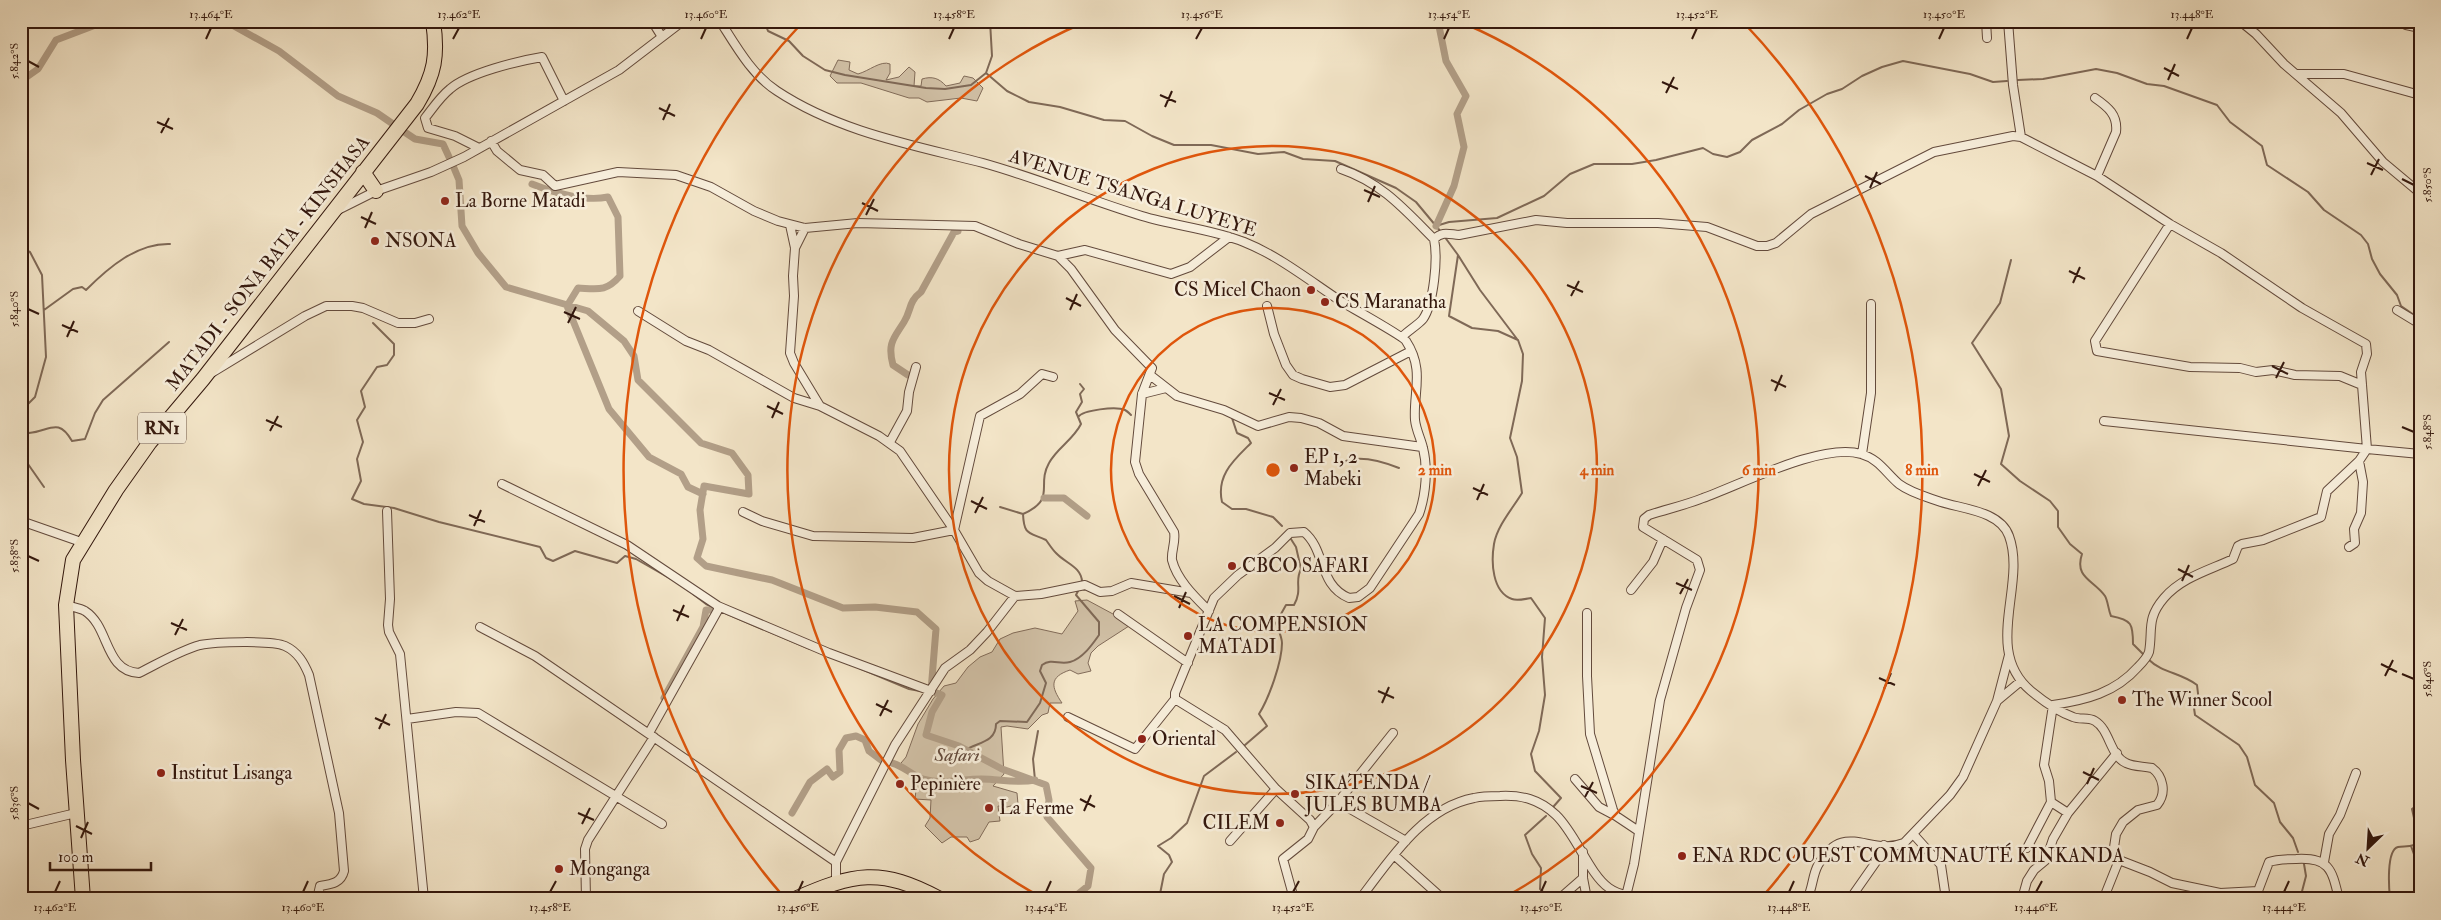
<svg xmlns="http://www.w3.org/2000/svg" width="2441" height="920" font-family="'IM FELL Double Pica',serif">
<style>
.green{fill:#d2c2a8;stroke:#826c5a}
.lines{fill:none;stroke-linecap:round;stroke-linejoin:round}
.stream{stroke:#7f6957;stroke-width:2}
.canal{stroke:#b29f88;stroke-width:7}
.street-casing{stroke:#634a3c;stroke-width:10}
.highway-casing{stroke:#33170d;stroke-width:16}
.street{stroke:#f7eedb;stroke-width:8}
.highway{stroke:#f3e5c8;stroke-width:14}
.ticks{fill:none;stroke:#33170d;stroke-width:2}
.ring{fill:none;stroke:#df560c;stroke-width:2.5}
.poi-dot{fill:#8f2418;stroke:#f7eedb;stroke-width:2}
.labels{text-anchor:middle;dominant-baseline:central;stroke-width:5;stroke-linejoin:round;paint-order:stroke}
.shield{fill:#f7eedb;stroke:#6e584b;stroke-width:1}
.shield-label{font-size:18px;font-weight:bold;fill:#33170d}
.street-label{font-size:19px;fill:#33170d;stroke:#f7eedb}
.poi-label{font-size:19px;fill:#33170d;stroke:#f7eedb;text-anchor:start}
.park-label{font-size:19px;font-style:italic;fill:#634a3c;stroke:#f7eedb}
.centre{fill:#df560c;stroke:#f7eedb;stroke-width:2.5}
.ring-label{font-size:15px;text-anchor:middle;font-weight:bold;fill:#df560c;stroke:#f7eedb;stroke-width:5;stroke-linejoin:round;paint-order:stroke}
.neatline{fill:none;stroke:#33170d;stroke-width:2}
.ticks-label{font-size:12px;text-anchor:middle;fill:#33170d}
</style>
<rect width="100%" height="100%" fill="#f3e5c8"/>
<filter id="stains"><feTurbulence type="fractalNoise" baseFrequency=".004" numOctaves="4"/><feColorMatrix values="0 0 0 0 .2 0 0 0 0 .09 0 0 0 0 .02 0 0 0 .5 -.17"/></filter>
<radialGradient id="worn" r=".72"><stop offset=".6" stop-color="#630" stop-opacity="0"/><stop offset="1" stop-color="#630" stop-opacity=".3"/></radialGradient>
<path class="green" d="M838,60L850,62L849,70L858,74C869,71 881,60 890,64V73L886,80L899,77L909,67L915,72L914,86H921L922,79C932,76 939,78 946,86L960,83L964,76L973,78L983,88L977,101L961,98L927,102L919,98H909L861,83H837L830,76Z
M1087,600L1113,614L1129,626L1098,646L1091,653L1088,663L1091,671L1078,674L1070,670C1049,677 1051,687 1062,703H1050L1048,713L1042,715L1028,729L1007,726L1001,727L1004,774L993,786L1017,793L1018,804L1007,807L998,806L1000,821L989,822L979,839L970,842L967,837H951L942,843L925,826L930,818L931,800L915,799L917,781L905,771L897,768L906,757L918,724L933,699L944,686L956,683L968,667L980,657L992,652L1000,639L1013,633L1035,628L1062,634L1078,611L1075,601Z"/>
<g class="lines">
<path class="stream" d="M764,21L768,31L789,41L803,56L825,70L845,75L926,88L945,89L971,85L986,73L1007,91L1029,102L1060,107L1104,120L1125,121L1152,136L1174,145H1211L1258,154L1284,152L1303,159L1335,161L1396,188L1416,202L1441,232
M986,73L992,56L990,21
M2018,80L2043,79L2096,69L2117,73L2147,84L2164,86L2217,105L2230,122L2262,146L2267,165L2308,192L2324,210L2361,235L2368,244L2372,259L2380,274L2397,295L2401,306L2420,319
M1436,226L1449,222L1497,218L1544,196L1570,174L1594,164H1632L1656,160L1703,148L1713,154L1727,157L1740,152L1752,140L1782,124L1799,110L1827,94L1842,89L1862,76L1882,67L1903,61L1970,74L1993,82L2007,81
M1444,236L1458,255L1449,316L1472,328L1498,331L1518,340L1523,354L1522,381L1510,438L1517,457L1522,493C1513,508 1497,526 1494,544C1491,562 1492,592 1512,599C1517,601 1525,599 1531,598L1545,618L1542,657L1545,695L1539,731L1531,754L1535,771L1561,798L1554,806
M21,248L30,252L42,275L46,357L35,397L21,411
M1458,255L1480,290L1517,339
M2011,260L2000,303L1972,343L2001,389L2009,436L2001,464L2020,481L2050,501L2058,511V527L2070,544L2082,554C2074,578 2094,580 2105,596C2108,601 2108,609 2111,616C2132,620 2133,624 2133,644L2145,656
M44,310L73,289L82,287L86,290C109,267 137,243 170,244
M373,323L394,344V355L387,365L377,367L361,391L365,407L357,420L363,442L357,459L361,481L352,499L364,504L394,508L439,522L540,547L546,558L553,561L575,551L617,563L625,556L636,559L671,579
M1078,417C1083,410 1116,406 1125,410C1127,411 1129,413 1131,415
M1232,418L1237,433L1248,438L1251,443C1234,460 1216,475 1222,502L1232,509H1246L1273,517L1282,526
M21,426L29,433C50,431 58,417 72,441L85,439L95,413L103,400L169,342
M21,454L44,487
M1338,466C1353,452 1381,461 1399,468
M1000,507L1023,514C1024,536 1029,532 1046,540C1049,544 1052,549 1056,553C1065,563 1082,567 1082,582
M1023,514C1057,499 1036,486 1049,463C1057,448 1073,440 1081,424L1076,412L1082,402L1080,394L1084,389L1080,384
M693,594L706,604L716,609
M720,611L810,649
M2148,659C2162,673 2182,673 2197,685L2199,702L2194,708L2195,715L2239,745L2247,757L2255,785L2274,803L2280,822L2293,838L2298,852
M859,668L909,689L920,691
M1245,745L1267,726L1259,714C1269,698 1282,662 1282,643C1282,637 1278,629 1276,623L1286,605H1294C1303,589 1294,582 1301,569L1296,547L1289,536
M965,750C979,742 996,742 996,724L1000,721L1027,722L1040,703L1046,683L1040,671L1042,665C1052,658 1059,665 1070,662C1082,659 1092,645 1099,635V622L1076,595L1079,589
M1035,780L1033,759L1038,731
M1546,816L1525,835L1532,854L1541,868L1540,889L1551,899
M2411,846L2415,857L2417,888L2420,892
M1159,899L1164,874L1172,862L1169,855L1158,846L1171,838L1187,823L1204,776L1236,752
M2300,899L2306,876L2304,864
M2390,899C2389,889 2386,850 2398,847C2403,846 2408,847 2414,845L2419,840L2412,809L2420,803"/>
<path class="canal" d="M225,21L279,51L338,96L377,113L393,124
M21,81L38,69L56,40L106,21
M403,131L415,139L443,144L449,157
M454,168L459,180L462,226L478,253L506,287L588,311L624,341L634,356L638,380L701,443L732,453L748,475L749,494L704,486L700,510L703,539L697,558L706,566L772,580L843,608L875,607L917,612L936,629L931,691L942,695L932,712L926,735L959,746L1002,769L1046,785L1049,800L1047,817L1091,868L1088,886L1072,899
M532,184C555,193 584,202 608,197L618,217L620,276C606,292 598,289 578,288L567,306L609,409L649,457L681,474L688,487L703,494
M1436,226L1454,186L1464,147L1457,114L1466,96L1446,61L1438,21
M908,375L893,365C887,343 894,338 904,322C912,309 908,302 921,292L954,232L958,231
M1044,498H1064L1087,516
M664,698L703,627L706,610H718
M892,763C904,766 911,775 923,779C942,785 962,779 981,779C1000,779 1016,784 1035,780
M792,813L810,782L827,769L833,777L840,772L839,750L846,738L856,736L865,740L869,751L881,760"/>
<g class="street-casing">
<path id="street" d="M652,21L662,37
M720,21C736,46 752,75 777,91C839,132 913,145 983,163C1037,178 1089,200 1142,216C1175,226 1212,229 1244,242C1279,256 1310,281 1342,302C1352,308 1403,336 1406,341C1425,370 1413,392 1415,420C1416,430 1421,439 1423,448C1428,468 1426,494 1419,514L1370,588L1358,597L1349,598C1318,585 1326,550 1304,532L1290,533L1275,548L1238,575L1214,598L1175,693V699
M1986,21L1987,38
M2008,21L2013,85L2021,137
M2240,21L2256,34L2284,64L2341,113L2383,162L2420,193
M1323,22V21
M2406,25L2420,28
M2297,74H2344L2420,95
M2095,98C2108,107 2118,115 2116,132L2097,176
M491,141L497,151L520,170L543,175L555,186L618,172L676,175L711,187L754,211L778,221L805,228L858,223L975,226L1019,244L1058,256L1071,269L1115,330L1152,368L1142,394L1135,462L1139,474L1174,532C1176,542 1171,551 1172,560C1177,580 1195,597 1209,611
M479,148L455,136L428,128L425,118C433,108 440,97 450,89C468,73 518,61 542,57L564,101
M1341,169C1382,183 1404,209 1434,239
M338,210L376,191L431,172L464,157L619,70L683,21
M2170,224L2095,341L2097,351L2190,367L2240,368L2256,372L2273,370L2295,375L2340,376L2362,385
M795,248L805,228
M1058,256L1085,250L1171,274L1190,267L1229,237
M1267,306L1274,334L1286,365L1293,375L1302,379L1330,387L1345,385L1411,351
M2397,310L2420,324
M638,311L686,341L709,350L794,398L820,406
M1403,336C1408,331 1419,324 1423,319C1434,303 1438,258 1434,239C1443,231 1448,234 1459,235L1536,220L1567,223H1658L1707,227L1757,246H1767L1776,243L1811,214L1934,152L2013,136L2021,137L2097,176L2170,224L2221,253L2302,308L2366,344L2367,354L2361,372L2367,449L2420,454
M213,372L305,316L326,306H352L363,308L398,323H415L429,319
M1150,375L1177,396L1224,410L1258,426L1289,417L1301,418L1319,423L1343,436L1422,447
M1142,394L1166,388
M890,442L907,411L909,392L916,367
M1862,454L1871,393V304
M502,484L627,545L718,606L829,653L931,691
M387,511L390,599L388,625L389,632L400,654L424,899
M743,512L762,521L813,536L913,538L954,530L900,451L879,436L820,406L794,363L790,353L794,296L793,276L795,248L790,225
M21,521L84,543
M2349,547L2355,543L2354,529L2361,513L2363,482L2359,461
M1631,590L1653,562L1663,539
M1015,596L988,581L979,573L954,530L980,416L1020,394L1042,374L1053,377
M66,605C72,607 80,608 85,611C110,627 104,671 139,673C159,663 179,651 200,645C215,642 272,640 285,646C298,652 304,663 309,675L339,813L344,871C341,883 332,884 320,886L317,899
M1587,613V676L1590,734L1613,810L1616,816L1637,830
M1118,614L1188,663
M480,627L535,656L836,862
M1175,699L1225,730L1276,789L1310,820L1314,827
M1997,701L2021,681
M1068,717L1135,749L1175,699
M407,719L456,712L478,713L662,824
M649,733L718,610V606
M1575,779L1599,807L1616,816
M1338,802L1393,733
M2068,813L2051,802L2049,781L2044,765L2053,705C2086,700 2115,693 2138,667C2142,663 2147,658 2149,652C2153,630 2146,619 2164,598C2182,577 2210,570 2233,559L2238,546L2242,544L2263,540L2321,517L2327,491L2359,461L2367,449L2104,421
M21,826L76,813
M1914,835L1941,865L1946,899
M1230,841L1276,789
M2027,848L2051,802
M1583,852V878L1587,899
M1394,855L1443,899
M2324,862L2329,834L2340,815L2356,773
M836,881V862L895,745L945,668L970,650L987,632L1015,596L1041,594L1085,585L1100,592L1112,591L1131,583L1191,593
M2105,895L2119,860
M21,896V899
M1626,896L1634,864L1660,700L1686,608L1700,570L1697,560L1643,527L1644,519L1649,515C1667,509 1686,505 1703,498C1742,484 1823,442 1861,454C1879,459 1886,473 1899,484C1911,493 1927,497 1941,502C1963,509 2000,511 2009,536C2027,585 1982,650 2031,691C2042,700 2059,712 2073,717C2080,720 2088,717 2095,721C2110,730 2110,756 2126,763C2134,767 2143,766 2152,768C2163,776 2167,793 2157,805L2138,810L2123,822L2116,834L2113,854L2119,860L2150,872L2172,883L2220,893L2258,891L2269,862C2277,859 2287,859 2296,859C2330,857 2332,870 2339,899
M586,899L585,849L588,840L654,737
M1294,899L1283,859L1308,839L1314,827L1338,802L1406,841
M1360,899C1390,860 1422,808 1474,798C1482,796 1492,796 1500,796C1522,795 1539,799 1556,815C1576,834 1589,874 1609,888C1626,900 1649,895 1668,899
M1559,899L1583,878
M1807,899C1813,888 1812,876 1818,865C1844,819 1869,857 1904,843L1950,795L1963,777L1997,701L2009,655
M1850,899L1878,859L1884,845
M2022,899L2027,881L2034,870L2046,860L2053,839L2068,813L2117,753"/>
</g>
<g class="highway-casing">
<path id="highway" d="M363,172L376,191
M83,899L73,760L66,605L73,560L116,490L150,442L203,379L417,104C435,74 438,55 433,21
M795,899C854,873 881,867 940,899"/>
</g>
<use href="#street" class="street"/>
<use href="#highway" class="highway"/>
</g>
<path class="ticks" d="M206,39L211,28M453,39L459,28M701,39L706,28M949,39L954,28M1196,39L1202,28M1444,39L1449,28M1692,39L1697,28M1939,39L1944,28M2187,39L2192,28M28,61L39,67M2164,68L2179,76M2168,80L2175,64M1662,82L1678,89M1666,93L1674,77M1160,95L1176,102M1165,107L1172,91M659,108L675,116M663,120L670,104M157,122L173,129M161,133L169,118M2367,163L2383,170M2371,175L2379,159M1865,176L1881,184M2402,179L2414,185M1870,188L1877,172M1364,190L1380,197M1368,202L1375,186M862,203L878,211M866,215L874,199M361,217L376,224M365,228L372,212M2069,271L2085,279M2073,283L2080,267M1567,285L1583,292M1571,296L1579,281M1066,298L1081,306M28,309L39,314M1070,310L1077,294M564,312L580,319M568,323L576,307M62,325L78,332M67,337L74,321M2272,366L2288,374M2276,378L2284,362M1771,380L1786,387M1775,391L1782,375M1269,393L1285,400M1273,405L1281,389M767,406L783,414M772,418L779,402M266,420L282,427M2402,427L2414,432M270,431L278,416M1974,474L1990,482M1978,486L1986,470M1473,488L1488,495M1477,500L1484,484M971,501L987,509M975,513L983,497M469,515L485,522M474,526L481,510M28,556L39,561M2178,569L2193,577M2182,581L2189,565M1676,583L1692,590M1680,594L1688,579M1174,596L1190,604M1179,608L1186,592M673,610L689,617M677,621L684,605M171,623L187,630M175,635L183,619M2381,664L2397,672M2402,674L2414,679M2385,676L2393,660M1879,678L1895,685M1884,689L1891,673M1378,691L1394,698M1382,703L1389,687M876,704L892,712M880,716L888,700M375,718L390,725M379,729L386,714M2083,772L2099,780M2087,784L2094,768M1581,786L1597,793M1585,797L1593,782M1080,799L1095,807M28,803L39,809M1084,811L1091,795M578,813L594,820M582,824L590,808M76,826L92,834M81,838L88,822M55,892L60,881M303,892L308,881M550,892L556,881M798,892L803,881M1046,892L1051,881M1293,892L1299,881M1541,892L1546,881M1789,892L1794,881M2036,892L2042,881M2284,892L2289,881"/>
<g class="ring">
<circle cx="1273" cy="470" r="162"/>
<circle cx="1273" cy="470" r="324"/>
<path d="M1041 897A486 486 0 0 1 1083 23M1463 23A486 486 0 0 1 1505 897"/>
<path d="M783 896A649 649 0 0 1 802 23M1744 23A649 649 0 0 1 1763 896"/>
</g>
<g class="poi-dot">
<circle cx="445" cy="201" r="5"/>
<circle cx="375" cy="241" r="5"/>
<circle cx="1311" cy="290" r="5"/>
<circle cx="1325" cy="302" r="5"/>
<circle cx="1294" cy="468" r="5"/>
<circle cx="1232" cy="566" r="5"/>
<circle cx="1188" cy="636" r="5"/>
<circle cx="2122" cy="700" r="5"/>
<circle cx="1142" cy="739" r="5"/>
<circle cx="161" cy="773" r="5"/>
<circle cx="900" cy="784" r="5"/>
<circle cx="1295" cy="794" r="5"/>
<circle cx="989" cy="808" r="5"/>
<circle cx="1280" cy="823" r="5"/>
<circle cx="1682" cy="856" r="5"/>
<circle cx="559" cy="869" r="5"/>
</g>
<g class="labels">
<rect class="shield" x="138" y="412.5" width="48" height="31" rx="4"/>
<g class="shield-label">
<text x="162" y="428">RN1</text>
</g>
<g class="street-label">
<text transform="translate(1133 193) rotate(17)">AVENUE TSANGA LUYEYE</text>
<text transform="translate(268 263) rotate(-52)">MATADI - SONA BATA - KINSHASA</text>
</g>
<g class="poi-label">
<text x="455" y="201">La Borne Matadi</text>
<text x="385" y="241">NSONA</text>
<text x="1301" y="290" text-anchor="end">CS Micel Chaon</text>
<text x="1335" y="302">CS Maranatha</text>
<text x="1304" y="457">EP 1, 2<tspan x="1304" dy="22">Mabeki</tspan></text>
<text x="1242" y="566">CBCO SAFARI</text>
<text x="1198" y="625">LA COMPENSION<tspan x="1198" dy="22">MATADI</tspan></text>
<text x="2132" y="700">The Winner Scool</text>
<text x="1152" y="739">Oriental</text>
<text x="171" y="773">Institut Lisanga</text>
<text x="1305" y="783">SIKATENDA /<tspan x="1305" dy="22">JULES BUMBA</tspan></text>
<text x="910" y="784">Pepinière</text>
<text x="999" y="808">La Ferme</text>
<text x="1270" y="823" text-anchor="end">CILEM</text>
<text x="1692" y="856">ENA RDC OUEST COMMUNAUTÉ KINKANDA</text>
<text x="569" y="869">Monganga</text>
</g>
<g class="park-label">
<text x="957" y="755">Safari</text>
</g>
</g>
<circle cx="1273" cy="470" r="8" class="centre"/>
<g class="ring-label">
<text x="1435" y="475">2 min</text>
<text x="1597" y="475">4 min</text>
<text x="1759" y="475">6 min</text>
<text x="1922" y="475">8 min</text>
</g>
<rect width="2441" height="920" fill="none" stroke="#f3e5c8" stroke-width="55"/>
<g transform="translate(2368 848) rotate(205)" stroke="#f7eedb" stroke-width="4" paint-order="stroke">
<path d="M0-4L9 19L0 12L-9 19Z" fill="#33170d"/>
<text y="-8" font-size="14" font-weight="bold" text-anchor="middle" fill="#33170d">N</text>
</g>
<path d="M50 862v8h101v-8" fill="none" stroke="#33170d" stroke-width="2.5"/>
<text x="58" y="862" font-size="15" fill="#33170d" stroke="#f7eedb" stroke-width="4" paint-order="stroke">100 m</text>
<rect x="28" y="28" width="2386" height="864" class="neatline"/>
<g class="ticks-label">
<text x="211" y="18">13.464°E</text>
<text x="459" y="18">13.462°E</text>
<text x="706" y="18">13.460°E</text>
<text x="954" y="18">13.458°E</text>
<text x="1202" y="18">13.456°E</text>
<text x="1449" y="18">13.454°E</text>
<text x="1697" y="18">13.452°E</text>
<text x="1944" y="18">13.450°E</text>
<text x="2192" y="18">13.448°E</text>
<text transform="translate(14 61) rotate(-90)" y="4">5.842°S</text>
<text transform="translate(2427 185) rotate(-90)" y="4">5.850°S</text>
<text transform="translate(14 309) rotate(-90)" y="4">5.840°S</text>
<text transform="translate(2427 432) rotate(-90)" y="4">5.848°S</text>
<text transform="translate(14 556) rotate(-90)" y="4">5.838°S</text>
<text transform="translate(2427 679) rotate(-90)" y="4">5.846°S</text>
<text transform="translate(14 803) rotate(-90)" y="4">5.836°S</text>
<text x="55" y="911">13.462°E</text>
<text x="303" y="911">13.460°E</text>
<text x="550" y="911">13.458°E</text>
<text x="798" y="911">13.456°E</text>
<text x="1046" y="911">13.454°E</text>
<text x="1293" y="911">13.452°E</text>
<text x="1541" y="911">13.450°E</text>
<text x="1789" y="911">13.448°E</text>
<text x="2036" y="911">13.446°E</text>
<text x="2284" y="911">13.444°E</text>
</g>
<rect width="100%" height="100%" filter="url(#stains)"/>
<rect width="100%" height="100%" fill="url(#worn)"/>
</svg>
